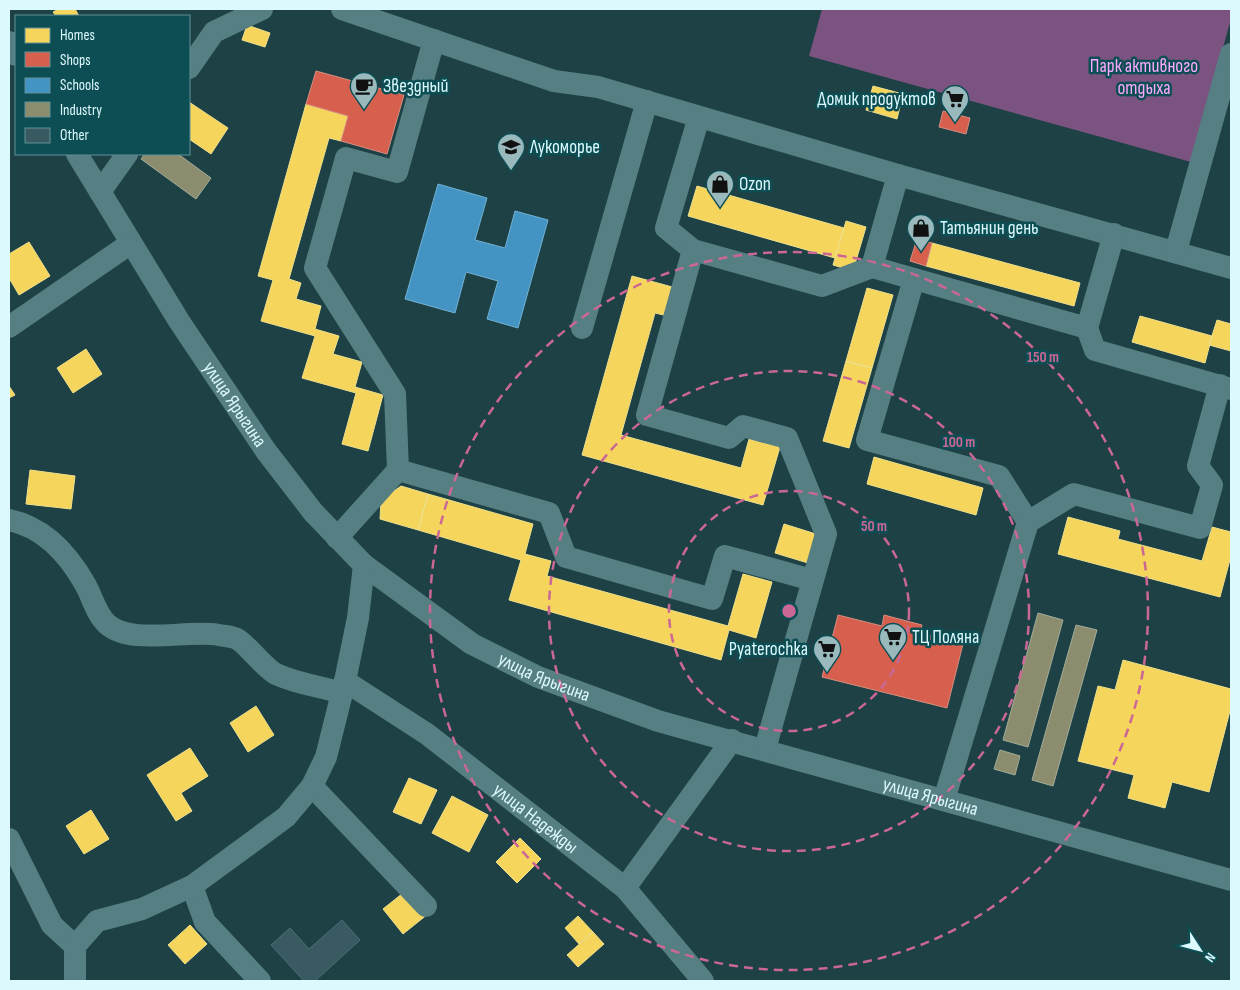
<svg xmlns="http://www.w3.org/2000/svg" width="1240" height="990" font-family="'Sofia Sans Condensed',sans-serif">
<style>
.green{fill:#7b5381}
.homes{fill:#f6d55c;stroke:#eee08c}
.shops{fill:#d6604d;stroke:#d88e82}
.schools{fill:#4393c3;stroke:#71b2d4}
.industry{fill:#8c8c6e;stroke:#a4ad99}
.building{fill:#3a5a62;stroke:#4d6f78}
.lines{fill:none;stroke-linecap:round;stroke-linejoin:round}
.minor{stroke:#567f84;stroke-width:22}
.ring{fill:none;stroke:#cb6794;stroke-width:2.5;stroke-dasharray:9 6}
.labels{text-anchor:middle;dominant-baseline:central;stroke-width:5;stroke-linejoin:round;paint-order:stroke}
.park-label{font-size:19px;fill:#fda9fd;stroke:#0d4e55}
.poi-label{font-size:19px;fill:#dcf9fd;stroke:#0d4e55;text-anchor:start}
.street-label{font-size:19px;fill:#dcf9fd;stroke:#0d4e55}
.centre{fill:#cb6794;stroke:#0d4e55;stroke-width:2.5}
.ring-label{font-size:15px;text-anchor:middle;font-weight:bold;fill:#cb6794;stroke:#0d4e55;stroke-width:5;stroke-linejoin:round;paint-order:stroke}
</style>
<rect width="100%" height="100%" fill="#1d4145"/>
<path class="green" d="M822,9H1231V19L1191,162L809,56Z"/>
<path class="homes" d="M59,9H75L79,16H56L53,12Z
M247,25L270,33L265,47L242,40Z
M873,86L903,94L897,119L866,110Z
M189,102L228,128L211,154L189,139Z
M306,104L348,116L341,141L329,138L289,279L301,283L296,299L321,306L315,329L339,336L333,354L362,362L355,387L383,395L368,451L342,444L356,393L302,378L315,336L261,321L273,280L258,276Z
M697,186L844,228L835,258L688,216Z
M846,221L866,227L853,271L833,265Z
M29,242L50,276L19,295L9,278V254Z
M932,243L1080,283L1074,306L926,266Z
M632,276L676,288L668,316L655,313L621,435L741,468L749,439L780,447L763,505L582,455Z
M867,288L893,295L872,368L846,361Z
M1140,316L1212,336L1205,363L1132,342Z
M1217,320L1231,324V351L1209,345Z
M86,349L102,374L73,393L57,368Z
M846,361L872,368L849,448L823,441Z
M9,386L15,395L9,398Z
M874,457L983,488L976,515L867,484Z
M30,470L75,476L71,509L26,504Z
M401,486L428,494L418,530L380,519L381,500Z
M428,494L533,524L525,554L551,561L547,576L728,626L743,574L772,582L756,638L729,630L721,660L509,600L521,560L418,530Z
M1068,517L1120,531L1118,539L1202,561L1212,527L1231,532V556L1220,597L1058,554Z
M784,524L816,534L808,563L775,553Z
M1123,660L1231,689V707L1209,792L1172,782L1165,808L1128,798L1134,775L1078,761L1098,686L1115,690Z
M256,706L274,735L248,752L230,723Z
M190,748L208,776L181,793L192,811L176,821L147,775Z
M409,778L437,790L421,824L393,812Z
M452,796L488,815L469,852L432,833Z
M91,810L109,839L84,854L66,826Z
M520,838L541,859L517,883L496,862Z
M408,889L428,914L403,934L383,909Z
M578,916L593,932L579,944L565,928Z
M190,925L207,944L185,964L168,945Z
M593,932L604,944L578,967L567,955Z"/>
<path class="shops" d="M316,71L404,95L387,154L341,141L348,116L306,104Z
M943,111L970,118L966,134L939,127Z
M917,239L932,243L926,266L910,261Z
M838,615L882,626L884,615L922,625L920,633L963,644L947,708L822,677Z"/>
<path class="schools" d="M438,184L487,198L475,240L505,248L515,211L548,220L518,328L487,319L498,281L466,272L455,313L405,299Z"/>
<path class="industry" d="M145,154H178L211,178L196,199L141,159Z
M1038,613L1063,620L1028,747L1003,740Z
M1076,625L1097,630L1053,786L1032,780Z
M1000,750L1020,756L1015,775L994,769Z"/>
<path class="building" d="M342,920L360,940L315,981H304L271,945L290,928L309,949Z"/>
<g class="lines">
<g class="minor">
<path d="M342,9L554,81L598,87L898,175L1231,268"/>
<path d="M9,42L16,55"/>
<path d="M189,68L214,32L262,9"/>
<path d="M699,117L666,228L693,250L822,286L872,267L1087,328L1114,234"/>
<path id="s1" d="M77,154L179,321L266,451L313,512L364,565L472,644L538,677L658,721L1231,880"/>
<path d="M100,192L127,154"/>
<path d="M693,250L647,415L729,438L743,426L787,438L826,534L765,749"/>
<path d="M1176,251L1231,54"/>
<path d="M872,267L898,175"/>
<path d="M914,279L867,440L999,476L1028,522"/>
<path d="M9,327L131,243"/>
<path d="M582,328L647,101"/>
<path d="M1087,328L1095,350L1231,389"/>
<path d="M398,470L395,394L315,268L346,158L397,172L434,40"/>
<path d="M9,520C43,527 68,554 85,584C92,596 96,614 107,624C131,646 188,629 219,635C224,636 232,636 237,639C246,643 263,667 276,674C297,684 320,686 342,693"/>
<path d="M337,538L398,470L549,513L566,557L712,599L725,556L812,580"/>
<path id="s2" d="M345,681L427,734L625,888L703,981"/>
<path d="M312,786L426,906"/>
<path d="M944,800L1028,522L1074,494L1200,528L1212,485L1198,466L1220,385"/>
<path d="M9,839L52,925L75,946V981"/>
<path d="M192,886L205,922L260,981"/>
<path d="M625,888L732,740"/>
<path d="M75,946L97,921L142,909L192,886L286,817L312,786L326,757L345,681L358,618L364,565"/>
</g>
</g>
<g class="ring">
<circle cx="789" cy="611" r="120"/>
<circle cx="789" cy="611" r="240"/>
<circle cx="789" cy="611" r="359"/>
</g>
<defs>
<g id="cafe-pin" transform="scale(1.4375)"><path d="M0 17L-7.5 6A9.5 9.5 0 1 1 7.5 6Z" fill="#99b9bd" stroke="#0d4e55"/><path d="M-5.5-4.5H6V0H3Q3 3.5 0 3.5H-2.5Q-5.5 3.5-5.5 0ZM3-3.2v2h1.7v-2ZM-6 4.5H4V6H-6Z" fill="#111"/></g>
<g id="supermarket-pin" transform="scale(1.4375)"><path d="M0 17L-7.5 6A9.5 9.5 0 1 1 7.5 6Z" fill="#99b9bd" stroke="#0d4e55"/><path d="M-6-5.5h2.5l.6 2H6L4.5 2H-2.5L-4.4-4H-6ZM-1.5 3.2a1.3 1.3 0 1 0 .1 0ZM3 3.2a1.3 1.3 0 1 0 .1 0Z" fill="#111"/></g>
<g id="school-pin" transform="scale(1.4375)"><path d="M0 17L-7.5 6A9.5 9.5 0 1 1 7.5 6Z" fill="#99b9bd" stroke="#0d4e55"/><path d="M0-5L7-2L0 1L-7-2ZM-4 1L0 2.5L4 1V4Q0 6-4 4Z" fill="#111"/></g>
<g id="shop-pin" transform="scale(1.4375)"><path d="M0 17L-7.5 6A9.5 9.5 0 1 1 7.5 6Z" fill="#99b9bd" stroke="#0d4e55"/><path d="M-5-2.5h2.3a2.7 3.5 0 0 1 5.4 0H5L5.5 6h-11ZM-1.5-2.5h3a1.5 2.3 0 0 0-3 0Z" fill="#111"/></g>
</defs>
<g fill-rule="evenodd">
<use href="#cafe-pin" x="364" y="86"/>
<use href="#supermarket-pin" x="955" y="99"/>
<use href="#school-pin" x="511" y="147"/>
<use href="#shop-pin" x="720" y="184"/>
<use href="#shop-pin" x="921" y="228"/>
<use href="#supermarket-pin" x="893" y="637"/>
<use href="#supermarket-pin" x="827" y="649"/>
</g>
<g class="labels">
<g class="park-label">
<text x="1144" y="66">Парк активного<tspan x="1144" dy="22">отдыха</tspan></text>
</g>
<g class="poi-label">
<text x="383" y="86">Звездный</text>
<text x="936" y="99" text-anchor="end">Домик продуктов</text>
<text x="530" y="147">Лукоморье</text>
<text x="739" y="184">Ozon</text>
<text x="940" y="228">Татьянин день</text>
<text x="912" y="637">ТЦ Поляна</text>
<text x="808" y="649" text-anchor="end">Pyaterochka</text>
</g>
<g class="street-label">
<text stroke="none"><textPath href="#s1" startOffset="296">улица Ярыгина</textPath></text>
<text stroke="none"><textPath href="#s1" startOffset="716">улица Ярыгина</textPath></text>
<text stroke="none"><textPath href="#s1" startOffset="1121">улица Ярыгина</textPath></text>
<text stroke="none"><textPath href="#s2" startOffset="235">улица Надежды</textPath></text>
</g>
</g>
<circle cx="789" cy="611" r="8" class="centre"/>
<g class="ring-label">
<text x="1043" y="362">150 m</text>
<text x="959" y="447">100 m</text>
<text x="874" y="531">50 m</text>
</g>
<rect width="1240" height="990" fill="none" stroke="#dcf9fd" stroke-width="20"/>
<rect x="15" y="15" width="175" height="140" fill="#0d4e55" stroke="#609298"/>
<rect x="25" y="28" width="25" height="15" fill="#f6d55c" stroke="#609298"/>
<text x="60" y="40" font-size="15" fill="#dcf9fd">Homes</text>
<rect x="25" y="52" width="25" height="15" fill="#d6604d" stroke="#609298"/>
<text x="60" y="65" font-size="15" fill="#dcf9fd">Shops</text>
<rect x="25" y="78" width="25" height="15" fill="#4393c3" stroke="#609298"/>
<text x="60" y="90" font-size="15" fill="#dcf9fd">Schools</text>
<rect x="25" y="102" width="25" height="15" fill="#8c8c6e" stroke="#609298"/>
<text x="60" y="115" font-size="15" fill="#dcf9fd">Industry</text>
<rect x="25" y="128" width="25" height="15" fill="#3a5a62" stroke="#609298"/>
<text x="60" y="140" font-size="15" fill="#dcf9fd">Other</text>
<g transform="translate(1200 950) rotate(126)" stroke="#0d4e55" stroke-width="4" paint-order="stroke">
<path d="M0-4L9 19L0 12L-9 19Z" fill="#dcf9fd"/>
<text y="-8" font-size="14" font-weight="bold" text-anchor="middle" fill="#dcf9fd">N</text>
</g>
</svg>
